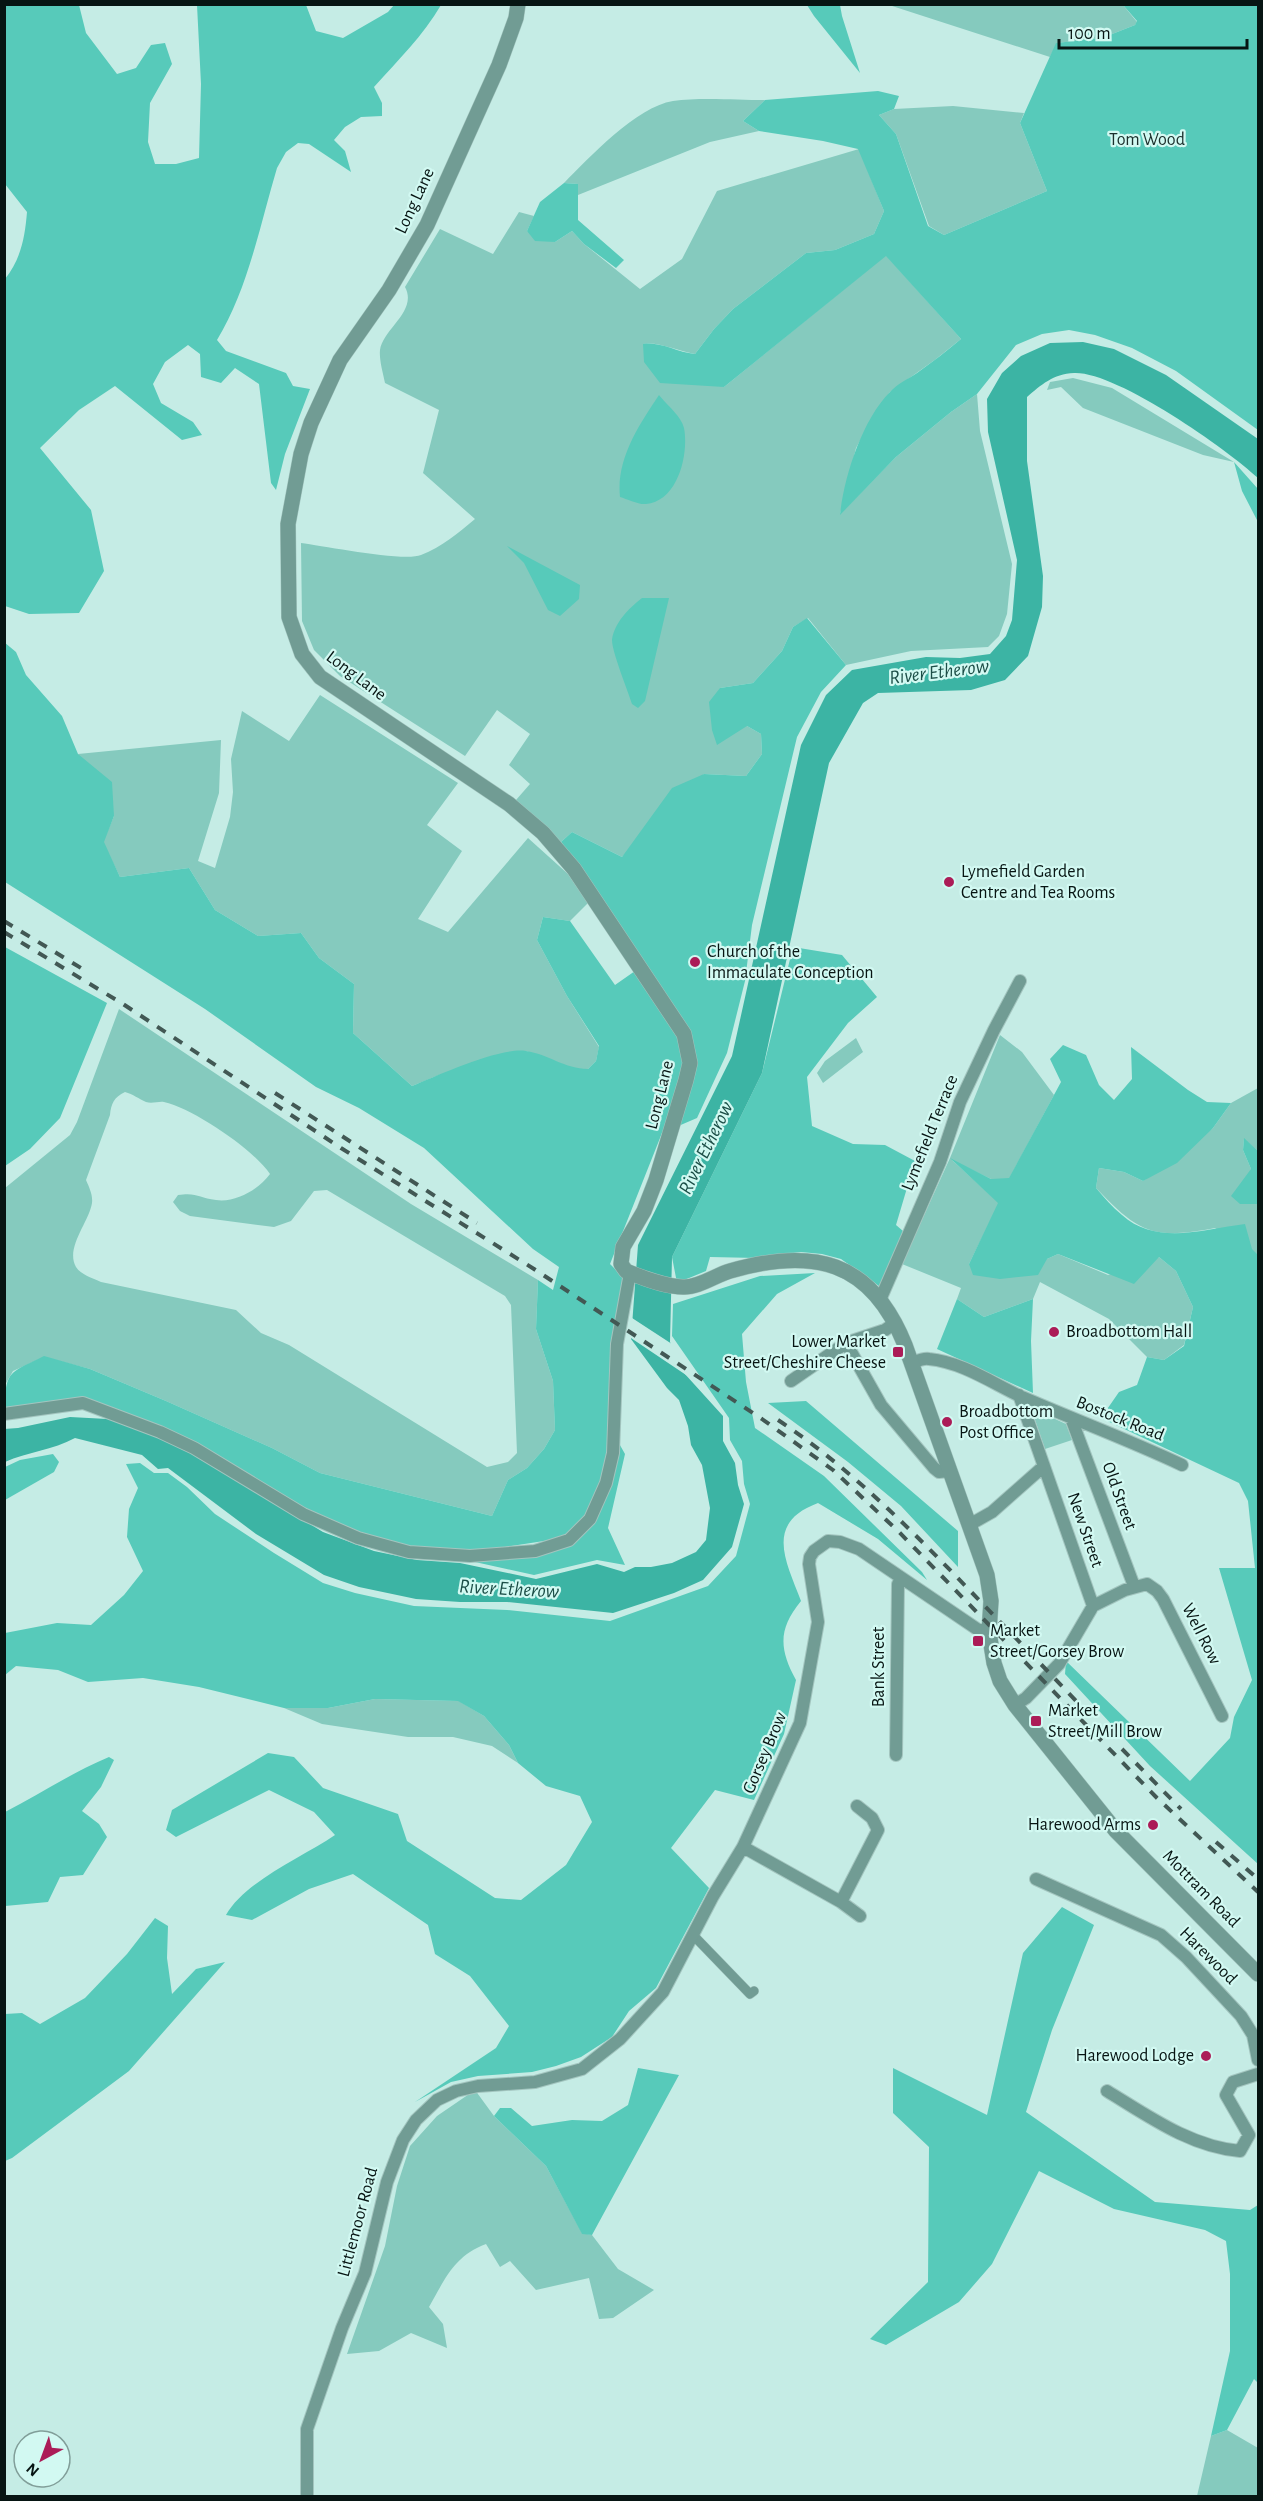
<svg xmlns="http://www.w3.org/2000/svg" width="1263" height="2501" font-family="'Alegreya Sans',sans-serif">
<style>
.green{fill:#85cabe;fill-rule:evenodd}
.forest{fill:#57caba}
.water{fill:#3cb4a4}
.pier{fill:#c5ece5}
.lines{fill:none;stroke-linecap:round;stroke-linejoin:round}
.pedestrian-casing{stroke:#a3c5bf;stroke-width:10}
.minor-casing{stroke:#a3c5bf;stroke-width:14}
.tertiary-casing{stroke:#a3c5bf;stroke-width:16}
.pedestrian{stroke:#719c94;stroke-width:9}
.minor{stroke:#719c94;stroke-width:12}
.tertiary{stroke:#719c94;stroke-width:15}
.rail{stroke:#425854;stroke-width:4;stroke-dasharray:10 10;stroke-linecap:butt}
.poi-dot{fill:#ab1c57;stroke:#d2f9f2;stroke-width:2}
.labels{text-anchor:middle;dominant-baseline:central;stroke-width:4.5;stroke-linejoin:round;paint-order:stroke}
.park-label{font-size:18px;fill:#1b2f2c;stroke:#d2f9f2}
.street-label{font-size:18px;fill:#071513;stroke:#d2f9f2}
.poi-label{font-size:18px;fill:#071513;stroke:#d2f9f2;text-anchor:start}
.water-label{font-size:20px;font-style:italic;fill:#1c4e47;stroke:#d2f9f2}
</style>
<rect width="100%" height="100%" fill="#c5ece5"/>
<path class="green" d="M889,5H1123L1137,22L1135,25L1102,38L1057,43L1050,57Z
M765,100L743,121L759,131L710,142L578,195V184L564,183C590,157 636,107 673,101C699,97 738,100 765,100Z
M953,106L1024,113L1020,123L1047,191L944,235L929,226L896,134L879,115L894,109Z
M859,149L884,211L874,234L835,250L806,253L733,309L714,329L695,354C678,351 657,341 643,344L724,387L886,255L961,339L936,359L890,392L875,413L856,448L840,514L896,457L951,412L977,394L980,431L1012,564L1007,614L999,636L988,647L911,651L846,665L808,618L793,627L782,651L753,683L720,688L747,726L761,734L762,754L746,776L704,774L622,857L572,832L561,842L516,800L530,784L509,765L530,734L497,710L465,756L340,676L314,650L302,621L301,543C324,546 404,562 421,555C442,547 458,533 475,519L423,473L439,410L385,383C383,373 379,360 380,350C383,329 418,311 405,287L440,229L493,254L519,212L534,216L527,231L555,242L572,231L584,244L640,289L682,259L717,191Z
M1073,378L1112,388L1234,462L1203,455L1083,408L1061,387L1047,390L1050,382Z
M320,695L458,783L427,825L462,851L418,919L448,932L528,838L568,874L588,903L570,921L543,917L537,940L567,996L599,1047L596,1061L588,1069H575L526,1051L439,1075L412,1086L353,1033L354,984L319,958L301,933L258,936L215,910L189,868L120,877L103,842L114,816L78,754L221,740L219,793L198,861L215,868L230,817L233,792L231,759L242,711L289,741Z
M119,1009L411,1204L538,1280L536,1329L553,1381L555,1430L544,1449L527,1468L508,1480L492,1516L320,1473L272,1448L166,1401L90,1369L44,1357L13,1371L5,1385V1188L70,1135L77,1122ZM125,1092C133,1094 139,1099 146,1102C152,1104 159,1101 164,1102C194,1109 253,1149 270,1174C259,1189 236,1203 216,1200C199,1198 197,1192 178,1195L173,1202L180,1211L190,1216L274,1227L291,1221L314,1191L327,1190L505,1296L511,1305L517,1453L508,1462L487,1467L289,1345L261,1333L236,1310L101,1282C93,1278 81,1275 76,1267C65,1248 89,1222 92,1203C93,1195 89,1187 86,1180L110,1115C111,1104 114,1097 125,1092Z
M1000,1035L1022,1052L1054,1095L1009,1179H991L952,1160L999,1203L969,1264L1047,1259L1058,1254L1108,1275L1159,1257L1176,1271L1193,1307L1184,1345L1164,1360L1147,1357L1109,1319L1040,1282L1033,1299L984,1317L957,1299L961,1288L902,1264L950,1158Z
M856,1038L863,1052L823,1083L817,1073L825,1061Z
M1258,1088V1151L1244,1139L1243,1150L1251,1169L1240,1204H1258V1255L1215,1228C1153,1240 1139,1233 1096,1188L1099,1168L1124,1172L1143,1181L1213,1128L1231,1103Z
M1031,1408L1066,1424L1072,1440L1045,1449Z
M375,1699L459,1701L484,1716L509,1745L518,1763L492,1746L453,1737H408L322,1724L284,1708H328Z
M475,2090L494,2116L546,2166L582,2233L592,2235L618,2269L654,2290L613,2318L599,2319L589,2278L536,2290L510,2261L500,2267L486,2244C454,2256 445,2279 429,2307L443,2324L447,2348L411,2333L379,2351L347,2354L385,2246L397,2186L410,2146L437,2116Z
M1227,2430L1258,2448V2496H1197L1211,2436Z"/>
<path class="forest" d="M5,4L79,5L86,33L117,74L136,68L151,45L165,43L172,64L150,103L148,142L155,164H176L199,158L201,84L197,5H306L316,31L343,38L388,12L394,5H441C423,36 398,60 374,87L382,103V116L361,117L345,127L334,140L345,151L351,172L309,144L298,143L286,152L277,168C260,225 248,289 217,340L226,351L286,373L293,386L310,389L285,454L276,490L271,483L259,384L235,368L221,383L201,377L200,354L188,345L165,362L153,384L161,403L193,422L202,435L182,440L115,386L79,410L40,448L91,510L104,571L79,613L29,614L5,606V279C21,259 25,237 27,212L5,184Z
M807,5H840L842,16L860,73L814,16Z
M1123,5H1258V430L1176,371L1132,348L1095,335L1069,330L1042,334L1016,345L977,394L951,412L896,457L840,515C844,477 862,420 890,392C897,384 908,379 917,373C932,362 947,351 961,339L886,256L724,387L660,383L644,362L643,344C660,341 676,352 695,354L714,329L733,309L806,253L835,250L874,234L884,211L858,149L823,141L759,131L743,121L765,100L878,91L899,96L894,109L879,115L896,134L928,226L944,235L1047,191L1020,123L1056,43L1102,38L1135,25L1137,21Z
M564,183L578,184V220L624,260L616,268L584,244L572,231L555,242L535,241L527,231L540,202Z
M659,395C666,404 682,417 684,428C689,454 678,501 646,504C639,505 627,499 620,497C616,459 639,425 659,395Z
M1234,462L1258,489V522L1242,491Z
M507,546L580,585L579,599L560,616L548,610L524,563Z
M642,598H669L645,701L638,708L632,704C628,691 612,652 612,640C614,623 629,608 642,598Z
M807,618L846,665L821,692L797,737L752,925L745,981L727,1053L697,1118L662,1133L610,1264L626,1280L612,1431L625,1454L608,1528L625,1565L597,1560L534,1575L475,1562L540,1555L557,1539L467,1553L410,1549L360,1536L83,1399L5,1409C5,1369 11,1373 44,1356L90,1369L166,1401L272,1448L320,1473L492,1516L508,1480L527,1468L544,1449L555,1430L553,1381L536,1329L538,1280L553,1290L559,1267L533,1249L424,1148L359,1108L316,1087L205,1009L5,882L4,642L16,652L26,675L62,716L78,754L112,782L114,816L104,842L120,877L189,868L215,910L258,936L301,933L319,958L354,984L353,1033L412,1086C439,1075 499,1047 526,1051C548,1054 565,1069 588,1069L596,1061L599,1046L567,996L537,940L543,917L570,921L615,985L645,964L561,842L572,832L622,857L672,788L704,774L746,776L762,754L761,734L747,726L717,745L712,730L709,702L720,688L753,683L782,651L793,627Z
M5,947L107,1003L60,1118L30,1149L5,1166Z
M793,947L842,955L877,997L848,1023L807,1077L812,1126L853,1144L885,1145L915,1161L896,1225L903,1231L883,1283L879,1286L841,1259L822,1254L801,1252L757,1258L710,1257L706,1271L677,1283L672,1257L762,1073Z
M1063,1045L1086,1055L1099,1085L1114,1100L1132,1079L1131,1047L1188,1090L1207,1102L1231,1103L1213,1128L1177,1163L1143,1181L1124,1172L1099,1168L1096,1188C1104,1197 1112,1207 1122,1215C1156,1246 1205,1229 1245,1224L1252,1249L1258,1255V1864L1150,1766L1065,1674L1066,1661L1190,1781L1230,1738L1234,1717L1252,1680L1219,1568H1255L1248,1501L1239,1483L1101,1418L1119,1392L1137,1385L1147,1357L1164,1360L1184,1346L1193,1307L1176,1271L1159,1257L1134,1284L1058,1254L1047,1259L1038,1275L1000,1279L973,1275L969,1264L998,1203L950,1158L991,1179L1009,1178L1061,1082L1050,1059Z
M1244,1138L1258,1151L1257,1204H1240L1231,1196L1251,1169L1243,1150Z
M815,1273L777,1294L742,1334L746,1382L755,1428L824,1476L922,1572L927,1580L878,1539L818,1503C764,1523 786,1561 801,1601C778,1629 779,1649 796,1680L784,1734L754,1800L715,1790L671,1848L709,1888L656,1988L629,2011L612,2037L581,2057L556,2066L532,2072L478,2076L451,2082L415,2102L496,2048L509,2026L470,1976L435,1954L428,1925L353,1874L309,1889L252,1920L226,1915C245,1881 303,1857 335,1835L314,1812L269,1790L176,1837L166,1830L172,1810L268,1753L294,1757L323,1788L398,1814L407,1841L495,1898L521,1900L566,1865L592,1822L580,1796L546,1786L518,1763L509,1745L484,1716L458,1701L375,1699L328,1708H284L199,1687L143,1678L88,1682L58,1670L16,1666L5,1675V1633L57,1623L91,1625L124,1595L143,1571L127,1537L129,1509L138,1488L126,1464L140,1463L154,1473H168L187,1487L215,1514L274,1553L323,1583L355,1593L414,1606L507,1610L610,1621L708,1586L736,1556L750,1504L744,1484L742,1461L730,1440L729,1418L672,1336L673,1304L760,1276Z
M957,1299L984,1317L1033,1299L1031,1341L1033,1393L937,1349Z
M806,1401L958,1531V1567L901,1506L848,1462L768,1403Z
M53,1454L59,1462L54,1472L5,1500V1467L20,1460Z
M109,1757L114,1760L101,1787L82,1811L99,1824L107,1837L83,1875L60,1877L48,1902L5,1906V1812C40,1794 73,1772 109,1757Z
M1062,1907L1094,1925L1052,2030L1026,2112L1155,2202L1250,2210L1258,2205V2383L1254,2379L1227,2430L1211,2436L1230,2351V2274L1226,2241L1205,2230L1114,2209L1039,2171L992,2264L959,2302L886,2345L870,2339L928,2282L929,2147L893,2113V2068L987,2115L1023,1953Z
M155,1918L168,1926L167,1958L172,1994L196,1969L225,1962L129,2071L12,2158L5,2161V2014L22,2013L40,2024L85,1998L127,1954Z
M638,2068L679,2075L592,2235L582,2234L546,2166L494,2116L500,2108H511L532,2126L572,2120L602,2121L628,2105Z"/>
<path class="water" d="M1083,342L1114,349L1166,375L1258,439V478C1227,449 1116,371 1074,373C1053,374 1041,385 1027,397V461L1043,576L1042,607L1028,656L1005,680L971,690L878,693L863,703L829,763L762,1073L672,1257L670,1342L684,1373L723,1416V1441L735,1463L738,1485L744,1504L732,1547L703,1580L674,1593L613,1613L507,1602H460L416,1599L359,1587L324,1575L256,1534L168,1468L158,1469L142,1455L75,1438C53,1450 27,1452 5,1462L4,1429L18,1428L70,1417L126,1420L190,1451L323,1532L374,1551L417,1560L460,1563L536,1579L597,1564L624,1572L635,1567H651L672,1563L696,1552L706,1540L710,1508L702,1465L691,1445L688,1426L679,1400L667,1388L631,1339L638,1245L732,1056L801,745L826,695L852,670L926,657L960,658L990,654L1006,636L1012,620L1017,560L988,432L987,399L1002,373L1021,356L1050,343Z"/>
<path class="pier" d="M629,1316L675,1346L687,1371L695,1381L628,1336Z"/>
<g class="lines">
<g class="pedestrian-casing">
<path id="pedestrian" d="M694,1936L750,1994L754,1991"/>
</g>
<g class="minor-casing">
<path id="minor" d="M880,1300L940,1162L960,1102L994,1030L1020,981
M846,1343L881,1405L934,1468L939,1472L950,1471
M912,1363C917,1361 923,1358 929,1359C962,1362 992,1383 1022,1397C1075,1420 1129,1440 1182,1465
M791,1381L846,1343L885,1330L895,1323
M1019,1395L1093,1606
M4,1414L83,1403L160,1432L194,1448L303,1514L358,1538L409,1552L470,1556L535,1551L569,1540L590,1519L606,1483L613,1453L617,1344L630,1273
M1071,1418L1134,1586
M969,1525L992,1512L1044,1466
M1015,1705L1026,1698L1059,1664L1093,1606L1125,1590L1147,1584L1157,1591L1163,1599L1222,1716
M896,1755L898,1584L901,1579
M743,1847L841,1902L860,1916
M1036,1879L1161,1935L1186,1957L1241,2016L1253,2035L1258,2060
M841,1902L878,1830L872,1818L857,1806
M1107,2091C1148,2116 1191,2147 1240,2151L1249,2135L1226,2095L1233,2082L1258,2074
M307,2496V2429L342,2328L365,2273L387,2182L403,2140L416,2120L437,2100L456,2091L478,2086L535,2082L582,2069L620,2039L663,1992L713,1896L743,1847L800,1723L818,1622L809,1564L810,1557L814,1551L828,1541L840,1542L859,1549L977,1629L989,1632"/>
</g>
<g class="tertiary-casing">
<path id="tertiary" d="M518,4L516,18L499,65L427,225L389,290L340,360L311,423L301,454L288,524L289,617L302,654L320,677L509,804L543,833L574,869L684,1034L690,1063L686,1080L656,1180L644,1211L623,1247L621,1264L626,1271C640,1277 667,1287 683,1287C698,1288 716,1275 730,1271C813,1247 871,1260 905,1345L987,1575L991,1601L989,1632L994,1663L1000,1681L1015,1705L1116,1831L1258,1974"/>
</g>
<use href="#pedestrian" class="pedestrian"/>
<use href="#minor" class="minor"/>
<use href="#tertiary" class="tertiary"/>
<path class="rail" d="M4,921L81,968
M4,932L123,1004L341,1148L534,1269L762,1419L833,1470L899,1532L1157,1798L1258,1892
M275,1093L477,1223
M778,1420C843,1463 898,1517 953,1573C1000,1622 1048,1671 1095,1721
M1122,1749L1181,1809
M1216,1842L1258,1879"/>
</g>
<g class="poi-dot">
<circle cx="949" cy="882" r="6"/>
<circle cx="695" cy="962" r="6"/>
<circle cx="1054" cy="1332" r="6"/>
<rect x="892" y="1346" width="12" height="12" rx="3"/>
<circle cx="947" cy="1422" r="6"/>
<rect x="972" y="1635" width="12" height="12" rx="3"/>
<rect x="1030" y="1715" width="12" height="12" rx="3"/>
<circle cx="1153" cy="1825" r="6"/>
<circle cx="1206" cy="2056" r="6"/>
</g>
<g class="labels">
<g class="park-label">
<text x="1147" y="140">Tom Wood</text>
</g>
<g class="street-label">
<text transform="translate(415 201) rotate(-65)">Long Lane</text>
<text transform="translate(356 676) rotate(37)">Long Lane</text>
<text transform="translate(660 1095) rotate(-76)">Long Lane</text>
<text transform="translate(930 1133) rotate(-68)">Lymefield Terrace</text>
<text transform="translate(1120 1419) rotate(22)">Bostock Road</text>
<text transform="translate(1119 1496) rotate(70)">Old Street</text>
<text transform="translate(1085 1530) rotate(71)">New Street</text>
<text transform="translate(1201 1634) rotate(63)">Well Row</text>
<text transform="translate(879 1667) rotate(-90)">Bank Street</text>
<text transform="translate(765 1753) rotate(-67)">Gorsey Brow</text>
<text transform="translate(1201 1889) rotate(45)">Mottram Road</text>
<text transform="translate(1208 1956) rotate(45)">Harewood</text>
<text transform="translate(358 2222) rotate(-75)">Littlemoor Road</text>
</g>
<g class="poi-label">
<text x="961" y="872">Lymefield Garden<tspan x="961" dy="21">Centre and Tea Rooms</tspan></text>
<text x="707" y="952">Church of the<tspan x="707" dy="21">Immaculate Conception</tspan></text>
<text x="1066" y="1332">Broadbottom Hall</text>
<text x="886" y="1342" text-anchor="end">Lower Market<tspan x="886" dy="21">Street/Cheshire Cheese</tspan></text>
<text x="959" y="1412">Broadbottom<tspan x="959" dy="21">Post Office</tspan></text>
<text x="990" y="1631">Market<tspan x="990" dy="21">Street/Gorsey Brow</tspan></text>
<text x="1048" y="1711">Market<tspan x="1048" dy="21">Street/Mill Brow</tspan></text>
<text x="1141" y="1825" text-anchor="end">Harewood Arms</text>
<text x="1194" y="2056" text-anchor="end">Harewood Lodge</text>
</g>
<g class="water-label">
<text transform="translate(939 672) rotate(-7)">River Etherow</text>
<text transform="translate(706 1148) rotate(-64)">River Etherow</text>
<text transform="translate(509 1589) rotate(3)">River Etherow</text>
</g>
</g>
<rect width="1263" height="2501" fill="none" stroke="#071513" stroke-width="12"/>
<g transform="translate(42 2459) rotate(221)"><circle r="28" fill="#d2f9f2" stroke="#819e99" stroke-width="1.5"/>
<path d="M0-4.5L10 22L0 15L-10 22Z" fill="#ab1c57"/>
<text y="-9" font-size="16" font-weight="bold" text-anchor="middle" fill="#071513">N</text>
</g>
<path d="M1059 39v9h188v-9" fill="none" stroke="#071513" stroke-width="3"/>
<text x="1068" y="39" font-size="18" fill="#071513" stroke="#d2f9f2" stroke-width="4.5" paint-order="stroke">100 m</text>
</svg>
